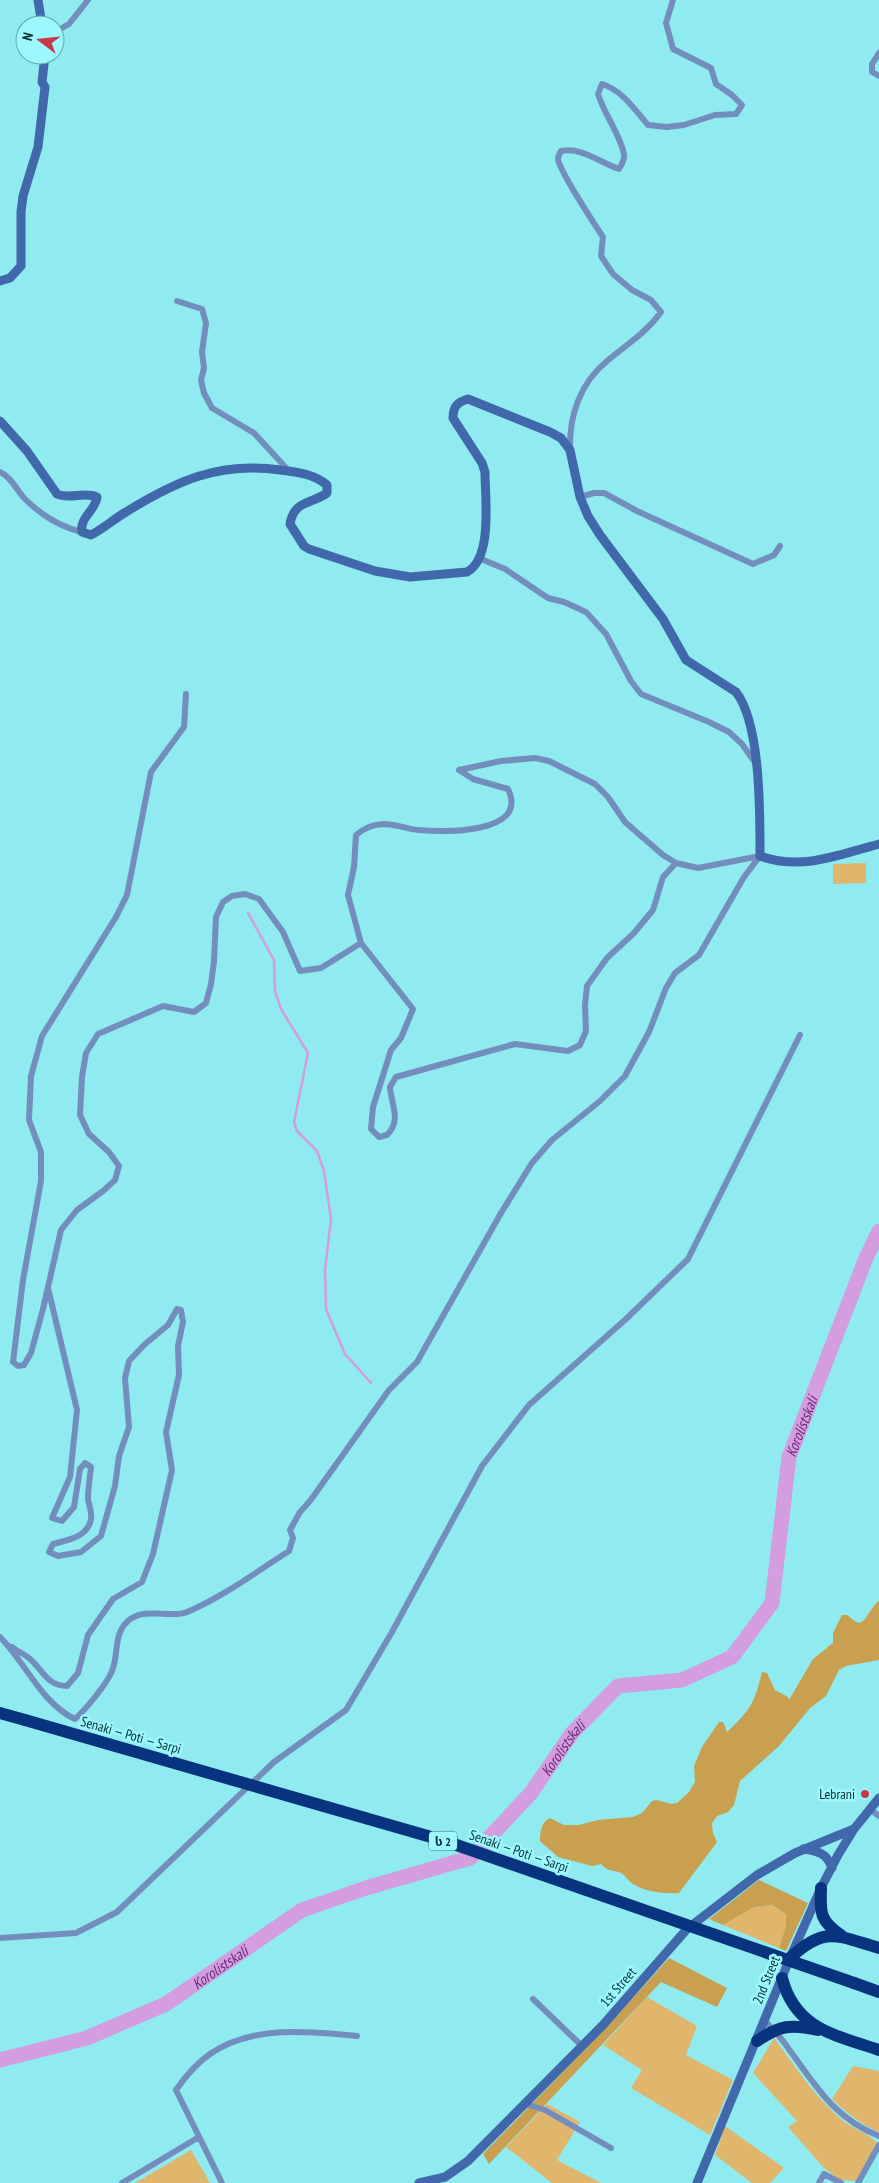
<svg xmlns="http://www.w3.org/2000/svg" width="879" height="2183" font-family="'PT Sans Narrow','Noto Sans Georgian',sans-serif">
<style>
.green{fill:#e0b66c}
.forest{fill:#c99f50}
.lines{fill:none;stroke-linecap:round;stroke-linejoin:round}
.stream{stroke:#d49ddf;stroke-width:2.5}
.river{stroke:#d49ddf;stroke-width:15}
.street{stroke:#738ebc;stroke-width:6}
.secondary{stroke:#4168aa;stroke-width:9}
.highway{stroke:#08347f;stroke-width:12}
.highway-bridge{stroke:#08347f;stroke-width:12}
.poi-dot{fill:#c83844;stroke:#9cf8fe;stroke-width:2}
.labels{text-anchor:middle;dominant-baseline:central;stroke-width:5;stroke-linejoin:round;paint-order:stroke}
.shield{fill:#9cf8fe;stroke:#336c70;stroke-width:1}
.shield-label{font-size:12px;font-weight:bold;fill:#063033}
.street-label{font-size:14px;fill:#063033;stroke:#9cf8fe}
.poi-label{font-size:14px;fill:#063033;stroke:#9cf8fe;text-anchor:end}
.water-label{font-size:15px;font-style:italic;fill:#692875;stroke:#9cf8fe}
</style>
<rect width="100%" height="100%" fill="#8febf0"/>
<path class="green" d="M866,863V883L833,884V864Z
M772,1905L786,1914V1926L779,1948L723,1925L754,1907Z
M647,1997L697,2026L686,2055L733,2080L710,2135L631,2088L642,2070L603,2045Z
M774,2038C795,2066 814,2096 841,2119C852,2129 867,2132 877,2143L856,2181L840,2180L823,2167L788,2127L797,2121L753,2073Z
M853,2066L879,2071V2132C861,2125 846,2112 832,2099Z
M547,2104L580,2122L557,2160L601,2183H552L506,2147Z
M725,2126L784,2168L770,2183H752L715,2155Z
M191,2150L210,2183H135Z"/>
<path class="forest" d="M879,1601V1660L846,1666L839,1670L826,1696L810,1708L779,1746L740,1781L734,1805L728,1812L717,1816L712,1823L713,1833L717,1842L679,1893C664,1894 646,1892 633,1884C629,1882 626,1876 621,1873C612,1869 610,1873 601,1864L592,1866L558,1857L540,1841C540,1832 541,1822 550,1818L564,1825H579L598,1820L633,1817L642,1813L652,1801L657,1800L672,1804L677,1803L689,1792L695,1782L694,1766L702,1747L719,1722H723L727,1732C751,1709 754,1704 762,1672L767,1673L775,1690L788,1697L789,1700L813,1659L833,1643V1633L842,1615H848C865,1635 866,1610 879,1601Z
M759,1880L808,1903L786,1951L779,1948L786,1926V1914L772,1905L754,1907L723,1925L709,1919Z
M669,1958L727,1988L717,2007L661,1982L489,2164L483,2154L606,2028Z"/>
<g class="lines">
<path class="stream" d="M248,913L274,960L275,991L281,1009L308,1053L294,1122L297,1131L317,1151L324,1171L331,1219L325,1270L326,1309L345,1354L371,1383"/>
<path class="river" id="s1" d="M0,2060L87,2038L166,2004L302,1910L366,1888L470,1858L531,1793L572,1733L618,1686L682,1680L732,1657L772,1603L789,1457L866,1258L879,1231"/>
<path class="street" d="M55,32L69,24L88,0
M879,53L872,64V72L879,76
M177,301L202,309L206,323L202,352L204,368L201,380L204,393L212,408L254,433L289,471
M570,450C569,416 580,383 607,361C626,345 646,333 661,312L651,300L632,290L613,274L601,256L603,237C595,225 559,170 558,159C558,156 560,153 561,151C582,147 599,162 619,169C622,164 625,159 624,154C620,134 604,114 598,94L602,84C622,90 635,110 648,125L667,127L684,125L715,115L736,114L742,105L732,95L716,84L711,68L673,49L666,23L673,0
M0,472C11,477 16,489 24,498C40,514 60,527 82,532
M580,497L594,493H604L637,511L753,564L774,555L780,546
M479,558L505,569L548,598L564,602L586,612L606,634L631,681L641,694L709,722L729,732L742,744L756,764
M186,694L184,727L151,772L127,895L116,917L42,1036L31,1076L29,1120L41,1152V1181L23,1280L13,1362L18,1366L24,1365L31,1353L43,1309L61,1230L77,1210L103,1191L115,1180L119,1166L109,1152L89,1134L80,1115L82,1077L86,1053L98,1034L163,1006L194,1012L206,1003L211,984L214,961L216,917L223,902L232,896L245,894L259,899L283,932L300,971L321,968L361,943
M459,770L473,779L508,789C530,835 442,832 418,830C407,829 395,824 384,824C371,825 365,828 356,835L354,867L348,895L361,943L413,1009L401,1038L391,1050L373,1107L371,1129L379,1137L387,1135C402,1121 391,1104 390,1087L396,1077L515,1044L568,1051L580,1045L586,1031L585,1005L587,986L607,958L634,933L653,910L663,877L676,863
M459,770L501,761L535,758L549,761L595,784L608,797L625,822L663,855L676,863L698,868L760,856
M0,1637C25,1662 42,1704 75,1719C85,1710 107,1684 112,1671C119,1655 113,1634 128,1621C145,1606 172,1619 187,1612C223,1597 256,1572 289,1551L293,1538L290,1530L300,1512L310,1501L389,1390L417,1362L501,1213L532,1163L552,1140L600,1101L625,1076L649,1032L666,988L675,973L699,955L744,877L760,856
M12,1647C17,1651 24,1654 29,1658C43,1670 47,1686 67,1686L78,1673L88,1635L113,1599L142,1582L153,1554L172,1470L166,1432L179,1375L178,1346L183,1322L181,1310L177,1309L168,1325L144,1345L129,1361L125,1378L129,1427L119,1456L115,1486L101,1536L81,1552L58,1556L49,1552L53,1544C68,1540 88,1537 91,1519C92,1512 89,1505 88,1499C88,1489 90,1477 91,1467L85,1463L80,1469L74,1507L62,1521L52,1518L70,1477L77,1410L48,1288
M871,1810L879,1816
M0,1938L76,1933L117,1912L274,1762L346,1710L392,1632L482,1466L529,1405L626,1319L688,1259L800,1035
M533,1999L582,2046
M765,2021C773,2030 782,2038 788,2048C815,2084 834,2119 879,2136
M526,2104L545,2110L611,2148
M122,2183L199,2137
M222,2183L176,2090C185,2077 197,2063 210,2054C252,2025 309,2031 357,2036
M819,2183L824,2174L841,2183
M858,2183L879,2145"/>
<path class="secondary" d="M38,0L42,25
M0,281L10,278L21,266V212L23,196L38,147L45,87L42,82L45,55
M0,421L27,451L57,494C70,500 84,491 97,497C96,510 79,518 82,532L91,535C103,529 114,519 126,512C176,481 220,461 280,470C297,472 314,474 327,485V493C312,504 294,500 290,524L304,546L309,549L375,571L410,577L467,572C493,558 485,498 485,472L482,463L453,418C453,407 457,402 468,399L550,432L561,438L570,450L580,497L588,516L600,535L663,619L686,660L736,692C761,724 760,815 760,856C803,871 837,855 879,844
M803,1849C818,1851 827,1853 832,1868
M419,2183L445,2177L468,2161L603,2025L687,1929L757,1875L795,1853L854,1829
M697,2183L790,1958L821,1888L838,1855L854,1829L879,1798"/>
<path class="highway" d="M0,1713L25,1720
M821,1888C820,1914 820,1921 842,1936
M790,1958C825,1925 837,1936 879,1948
M782,1978C795,2029 835,2035 879,2050
M854,1983L879,1992
M757,2041C780,2025 791,2024 818,2030"/>
<path class="highway-bridge" d="M25,1720L445,1841L854,1983"/>
</g>
<circle class="poi-dot" cx="865" cy="1794" r="5"/>
<g class="labels">
<rect class="shield" x="429" y="1831.5" width="28" height="19" rx="4"/>
<g class="shield-label">
<text x="443" y="1841">ს 2</text>
</g>
<g class="street-label">
<text transform="translate(131 1735) rotate(16)">Senaki — Poti — Sarpi</text>
<text transform="translate(519 1851) rotate(19)">Senaki — Poti — Sarpi</text>
<text transform="translate(766 1980) rotate(-68)">2nd Street</text>
<text transform="translate(618 1987) rotate(-49)">1st Street</text>
</g>
<g class="poi-label">
<text x="855" y="1794">Lebrani</text>
</g>
<g class="water-label">
<text stroke="none"><textPath href="#s1" startOffset="1111">Korolistskali</textPath></text>
<text stroke="none"><textPath href="#s1" startOffset="661">Korolistskali</textPath></text>
<text stroke="none"><textPath href="#s1" startOffset="241">Korolistskali</textPath></text>
</g>
</g>
<g transform="translate(40 40) rotate(286)"><circle r="24" fill="#9cf8fe" stroke="#60a8ad"/>
<path d="M0-4L9 19L0 12L-9 19Z" fill="#c83844"/>
<text y="-8" font-size="14" font-weight="bold" text-anchor="middle" fill="#063033">N</text>
</g>
</svg>
